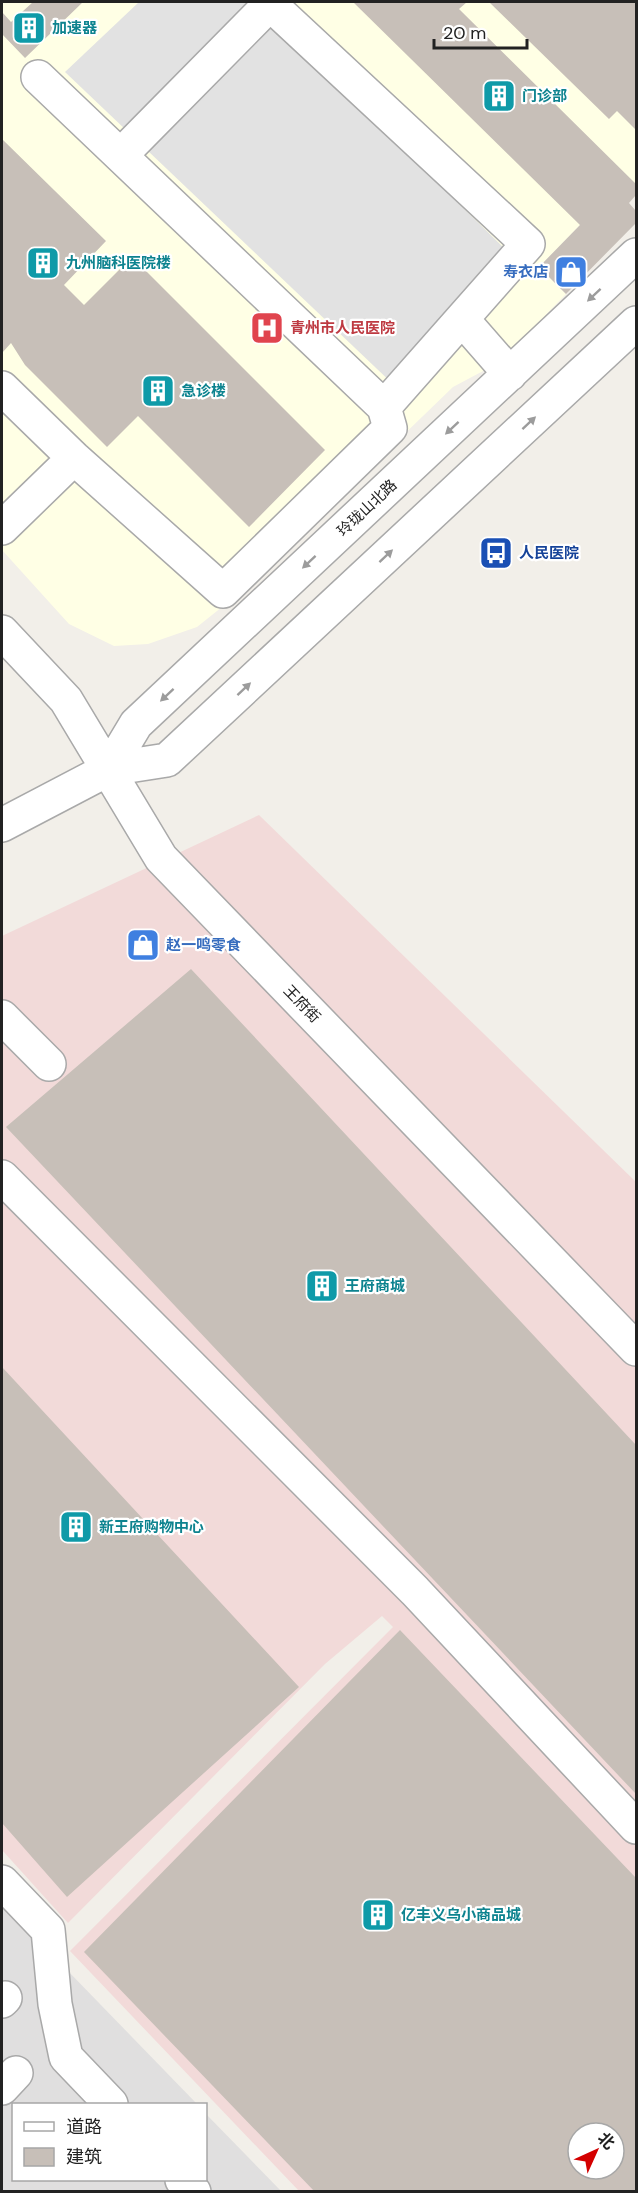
<svg xmlns="http://www.w3.org/2000/svg" width="638" height="2193" font-family="'DM Sans','Noto Sans SC',sans-serif">
<style>
.residential{fill:#e0dfdf}
.commercial{fill:#f2dad9;fill-rule:evenodd}
.education{fill:#ffffe5}
.parking{fill:#e2e2e2}
.building{fill:#c7bfb8;fill-rule:evenodd}
.lines{fill:none;stroke-linecap:round;stroke-linejoin:round}
.minor-casing{stroke:#a9a9a9;stroke-width:36}
.minor{stroke:#fff;stroke-width:33}
.oneway{fill:#9c9c9c}
.labels{text-anchor:middle;dominant-baseline:central;stroke-width:4.5;stroke-linejoin:round;paint-order:stroke}
.culture-label{font-size:15px;font-weight:bold;fill:#0d838f;stroke:#fff;text-anchor:start}
.shop-label{font-size:15px;font-weight:bold;fill:#366cbe;stroke:#fff;text-anchor:end}
.health-label{font-size:15px;font-weight:bold;fill:#be3a42;stroke:#fff;text-anchor:start}
.street-label{font-size:15px;fill:#222;stroke:#fff}
.transit-label{font-size:15px;font-weight:bold;fill:#164399;stroke:#fff;text-anchor:start}
</style>
<rect width="100%" height="100%" fill="#f2efe9"/>
<path class="residential" d="M2,1903L197,2104H14V2180H206V2114L281,2191H2Z"/>
<path class="commercial" d="M259,815L636,1182V2191H299L70,1951L393,1627L382,1616L325,1664L68,1923L2,1850V936ZM578,2133H614V2169H578Z"/>
<path class="education" d="M2,2H636V195L594,238L580,225L539,267L566,294L500,362L453,387L242,591L197,627L148,644L114,646L69,624L2,550Z"/>
<path class="parking" d="M139,2H254L508,252L396,387L65,72Z"/>
<path class="building" d="M33,2H83L25,58L2,34V12L11,22Z
M353,2H467L459,9L636,184V195L629,203L636,211V223L566,294L539,267L580,225Z
M489,2H636V130L617,111L609,119Z
M2,139L106,241L64,285L84,305L132,257L325,450L249,527L138,416L107,447L25,365L11,343L2,353Z
M191,969L636,1445V1794L6,1127Z
M2,1367L299,1687L67,1897L2,1823Z
M400,1630L636,1878V2192H315L84,1952ZM578,2133H614V2169H578Z"/>
<g class="lines">
<g class="minor-casing">
<path id="minor" d="M38,77L384,407L528,244L270,4
M121,155L272,2
M462,319L510,374
M2,388L74,458L223,591L390,428L384,407
M2,528L74,458
M2,632L66,700L161,858L636,1349
M109,769L136,724L636,255
M2,825L109,769L167,760L636,323
M2,1017L49,1064
M2,1177L415,1591L636,1827
M2,1882L48,1930L55,2004L66,2057L111,2104
M2,2001L5,1998
M2,2088L16,2073
M182,2180L194,2192"/>
</g>
<use href="#minor" class="minor"/>
</g>
<defs><path id="oneway-solid" d="M-6-.8H1V-3.2L6.5 0L1 3.2V.8H-6Z" transform="scale(1.5)"/></defs>
<g class="oneway">
<use href="#oneway-solid" transform="translate(594 295) rotate(137)"/>
<use href="#oneway-solid" transform="translate(529 423) rotate(-43)"/>
<use href="#oneway-solid" transform="translate(452 428) rotate(137)"/>
<use href="#oneway-solid" transform="translate(386 556) rotate(-43)"/>
<use href="#oneway-solid" transform="translate(309 562) rotate(137)"/>
<use href="#oneway-solid" transform="translate(244 689) rotate(-43)"/>
<use href="#oneway-solid" transform="translate(167 695) rotate(137)"/>
</g>
<defs>
<g id="building-square" transform="scale(1.725)"><rect x="-9" y="-9" width="18" height="18" rx="4" fill="#0f9aa8" stroke="#fff"/><path d="M-4-6H4V6H1V3H-1V6H-4ZM-2.5-4.3h1.7v1.8h-1.7ZM.8-4.3h1.7v1.8H.8ZM-2.5-1h1.7V.8h-1.7ZM.8-1h1.7V.8H.8Z" fill="#fff"/></g>
<g id="shop-square" transform="scale(1.725)"><rect x="-9" y="-9" width="18" height="18" rx="4" fill="#3f7fe0" stroke="#fff"/><path d="M-5-2.5h2.3a2.7 3.5 0 0 1 5.4 0H5L5.5 6h-11ZM-1.5-2.5h3a1.5 2.3 0 0 0-3 0Z" fill="#fff"/></g>
<g id="hospital-square" transform="scale(1.725)"><rect x="-9" y="-9" width="18" height="18" rx="4" fill="#e0444e" stroke="#fff"/><path d="M-5-5h3v3.5h4V-5h3V5h-3V1.5h-4V5h-3Z" fill="#fff"/></g>
<g id="bus-square" transform="scale(1.725)"><rect x="-9" y="-9" width="18" height="18" rx="4" fill="#1a4fb4" stroke="#fff"/><path d="M-5-6H5V4H4V6H2V4H-2V6H-4V4H-5ZM-3.5-4V0h7V-4ZM-3.5 1.2v1.5H-2V1.2ZM2 1.2v1.5H3.5V1.2Z" fill="#fff"/></g>
</defs>
<g fill-rule="evenodd">
<use href="#building-square" x="29" y="28"/>
<use href="#building-square" x="499" y="96"/>
<use href="#building-square" x="43" y="263"/>
<use href="#shop-square" x="571" y="272"/>
<use href="#hospital-square" x="267" y="328"/>
<use href="#building-square" x="158" y="391"/>
<use href="#bus-square" x="496" y="553"/>
<use href="#shop-square" x="143" y="945"/>
<use href="#building-square" x="322" y="1286"/>
<use href="#building-square" x="76" y="1527"/>
<use href="#building-square" x="378" y="1915"/>
</g>
<g class="labels">
<g class="culture-label">
<text x="52" y="28">加速器</text>
<text x="522" y="96">门诊部</text>
<text x="66" y="263">九州脑科医院楼</text>
<text x="181" y="391">急诊楼</text>
<text x="345" y="1286">王府商城</text>
<text x="99" y="1527">新王府购物中心</text>
<text x="401" y="1915">亿丰义乌小商品城</text>
</g>
<g class="shop-label">
<text x="548" y="272">寿衣店</text>
<text x="166" y="945" text-anchor="start">赵一鸣零食</text>
</g>
<g class="health-label">
<text x="290" y="328">青州市人民医院</text>
</g>
<g class="street-label">
<text transform="translate(367 508) rotate(-43)">玲珑山北路</text>
<text transform="translate(302 1004) rotate(46)">王府街</text>
</g>
<g class="transit-label">
<text x="519" y="553">人民医院</text>
</g>
</g>
<rect width="638" height="2193" fill="none" stroke="#222222" stroke-width="6"/>
<rect x="12" y="2103" width="195" height="78" fill="#ffffff" stroke="#a7a7a7" stroke-width="1.5"/>
<rect x="24" y="2122" width="30" height="9" fill="#ffffff" stroke="#a7a7a7" stroke-width="1.5"/>
<text x="66" y="2133" font-size="18" fill="#222222">道路</text>
<rect x="24" y="2148" width="30" height="18" fill="#c7bfb8" stroke="#a7a7a7" stroke-width="1.5"/>
<text x="66" y="2163" font-size="18" fill="#222222">建筑</text>
<g transform="translate(596 2151) rotate(45)"><circle r="28" fill="#ffffff" stroke="#a7a7a7" stroke-width="1.5"/>
<path d="M0-4.5L10 22L0 15L-10 22Z" fill="#d40000"/>
<text y="-9" font-size="16" font-weight="bold" text-anchor="middle" fill="#222222">北</text>
</g>
<path d="M434 39v9h93v-9" fill="none" stroke="#222222" stroke-width="3"/>
<text x="443" y="39" font-size="18" fill="#222222" stroke="#ffffff" stroke-width="4.5" paint-order="stroke">20 m</text>
</svg>
